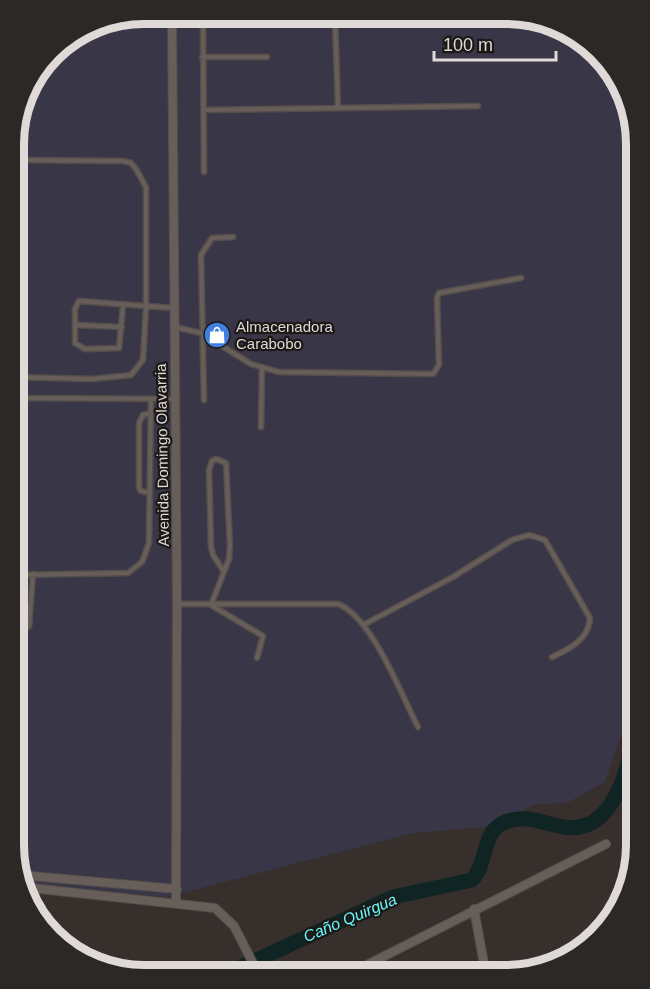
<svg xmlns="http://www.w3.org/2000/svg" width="650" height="989" viewBox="0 0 650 989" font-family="Helvetica,sans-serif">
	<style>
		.industrial { fill: #393647 }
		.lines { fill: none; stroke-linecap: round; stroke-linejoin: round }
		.river { stroke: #112424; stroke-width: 15 }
		.lane-casing { stroke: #544e4b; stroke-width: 7 }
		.street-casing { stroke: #544e4b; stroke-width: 10 }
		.lane { stroke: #675e5a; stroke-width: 4 }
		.street { stroke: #675e5a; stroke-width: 8 }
		.labels { text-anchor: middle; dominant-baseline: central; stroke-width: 4.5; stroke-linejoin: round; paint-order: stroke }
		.poi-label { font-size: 15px; fill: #dfdad8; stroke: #1c1816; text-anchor: start }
		.street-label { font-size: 15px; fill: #dfdad8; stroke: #1c1816 }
		.water-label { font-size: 16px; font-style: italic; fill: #66f7f9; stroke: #1c1816 }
		.rim { fill: none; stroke: #dfdad8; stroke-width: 8 }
	</style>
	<rect width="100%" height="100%" fill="#372f2c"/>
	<!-- industrial -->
	<path class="industrial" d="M531,16L586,41L626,94L636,144V684L635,696L605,782L567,803L535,804L489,827L413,833L167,897L22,885L14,845L15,127L31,79L58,46L102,21Z"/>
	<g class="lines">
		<!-- river -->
		<path class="river" d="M224,975L393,897L472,880C487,865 482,835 501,824C521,813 540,822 559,826C614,839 627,769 636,731"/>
		<defs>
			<path id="lane" d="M335,18L338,108
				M203,19L204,172
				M202,57H267
				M203,110L478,106
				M123,305L119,348L85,349L75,343V309L79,301L173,308
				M75,325L122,327
				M175,327L201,333L251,364L279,372L433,374L439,365L437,298L439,293L521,278
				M14,377L92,379L131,375L143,360L146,307V187L136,169L131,163L123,161L15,160
				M14,398L175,399
				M204,400L201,255L212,238L233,237
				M261,427L262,368
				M150,493L141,491L139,488V423L143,415L151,413
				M223,570L213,555L211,546L209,470L212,461L216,459L226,463L230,546L229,559L211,605L263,636L257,658
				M14,575L128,573L142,562L149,543L151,399
				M178,604H338C372,617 401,694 418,727
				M14,606H29
				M365,624L453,577L512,540L529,535L545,540L590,618C589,639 570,649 552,657
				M14,629H25L29,626L33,574"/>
			<path id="street" d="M172,20L177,604L176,904
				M20,875L177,889
				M22,887L215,908L234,926L259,975
				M474,909L486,975
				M347,975L606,844"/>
		</defs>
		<!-- lane casing -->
		<use href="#lane" class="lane-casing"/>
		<!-- street casing -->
		<use href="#street" class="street-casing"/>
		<!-- lane -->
		<use href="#lane" class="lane"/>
		<!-- street -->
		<use href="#street" class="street"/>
	</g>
	<!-- icons -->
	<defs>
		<symbol id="shop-disc" viewBox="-11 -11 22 22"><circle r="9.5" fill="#3f7fe0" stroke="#1c1816"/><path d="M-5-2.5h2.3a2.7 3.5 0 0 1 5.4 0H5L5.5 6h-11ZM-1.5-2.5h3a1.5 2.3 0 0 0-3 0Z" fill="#fff"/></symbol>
	</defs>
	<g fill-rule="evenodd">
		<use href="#shop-disc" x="202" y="320" width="30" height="30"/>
	</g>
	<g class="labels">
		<!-- poi labels -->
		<g class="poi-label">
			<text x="236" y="326">Almacenadora<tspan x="236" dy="17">Carabobo</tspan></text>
		</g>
		<!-- street labels -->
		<g class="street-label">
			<text transform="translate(162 455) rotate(-91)">Avenida Domingo Olavarria</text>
		</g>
		<!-- water labels -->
		<g class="water-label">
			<text transform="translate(350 918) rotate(-23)">Caño Quirgua</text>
		</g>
	</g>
	<!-- crop -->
	<path d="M0 0H650V989H0ZM144 24H506A120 120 0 0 1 626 144V845A120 120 0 0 1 506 965H144A120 120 0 0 1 24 845V144A120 120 0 0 1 144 24Z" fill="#2c2826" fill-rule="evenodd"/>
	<path class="rim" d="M144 24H506A120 120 0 0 1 626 144V845A120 120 0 0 1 506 965H144A120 120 0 0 1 24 845V144A120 120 0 0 1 144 24Z"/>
	<!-- scale -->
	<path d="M434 51v9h122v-9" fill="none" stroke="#dfdad8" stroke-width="3"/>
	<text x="443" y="51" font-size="18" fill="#dfdad8" stroke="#1c1816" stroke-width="4.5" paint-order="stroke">100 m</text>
</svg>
